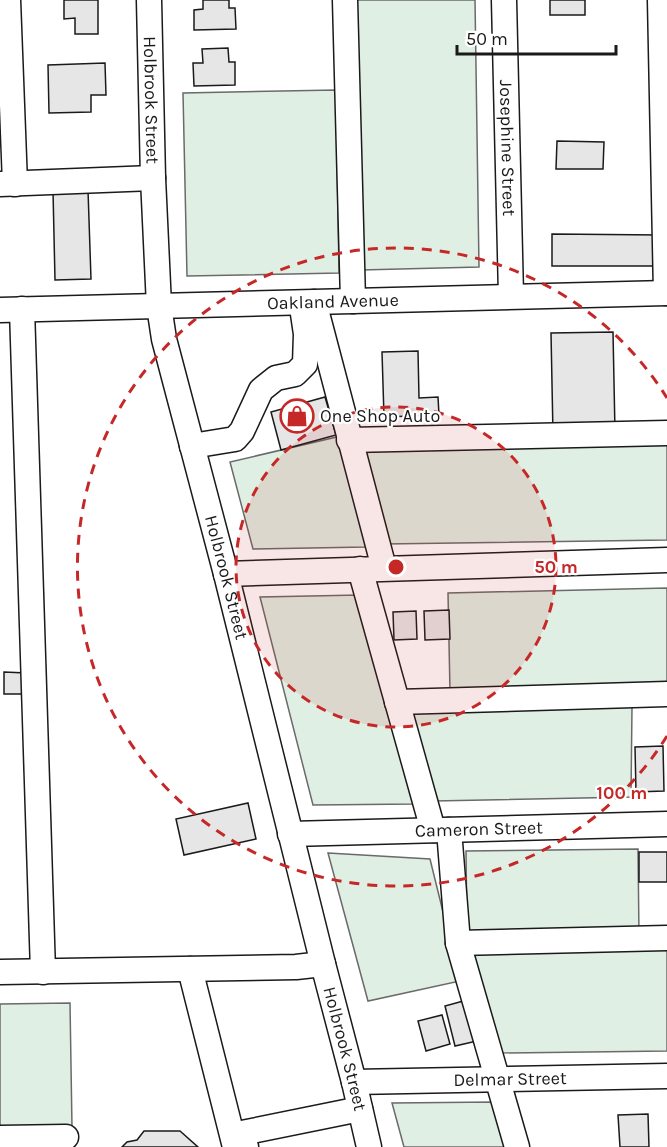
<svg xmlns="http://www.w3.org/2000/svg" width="667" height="1147" viewBox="0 0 667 1147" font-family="Karla,sans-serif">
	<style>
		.green { fill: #e0efe3; stroke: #6a6a6a; stroke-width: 1.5 }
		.building { fill: #e6e6e6; stroke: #1a1a1a; stroke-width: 1.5 }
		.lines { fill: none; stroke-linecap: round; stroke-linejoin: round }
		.minor-casing { stroke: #1a1a1a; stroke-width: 27 }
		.minor { stroke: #fff; stroke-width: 24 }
		.ring { fill: none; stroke: #c62828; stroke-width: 3; stroke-dasharray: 10 8 }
		.labels { text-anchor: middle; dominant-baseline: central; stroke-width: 4.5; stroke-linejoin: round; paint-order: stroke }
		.street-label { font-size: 18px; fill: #1a1a1a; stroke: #fff }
		.poi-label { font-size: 18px; fill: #1a1a1a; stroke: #fff; text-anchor: start }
		.centre { fill: #c62828; stroke: #fff; stroke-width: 3 }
		.ring-label { font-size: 18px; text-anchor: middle; font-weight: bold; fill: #c62828; stroke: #fff; stroke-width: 4.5; stroke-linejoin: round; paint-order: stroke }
	</style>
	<rect width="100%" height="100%" fill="#fff"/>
	<!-- green -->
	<path class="green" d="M356,0H475L479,267L361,270Z
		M336,90L339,273L187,276L183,93Z
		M341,436L366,547L253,549L230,462Z
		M667,438V540L384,544L357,445Z
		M667,588V686L450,691L448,593Z
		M360,595L415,804L313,805L260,597Z
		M632,707L631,797L434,801L410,712Z
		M638,849L639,936L467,938L466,851Z
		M328,853L430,859L460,981L368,1001Z
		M667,945V1051L498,1053L468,949Z
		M70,1003L72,1127L0,1128V1004Z
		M496,1102L507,1147H404L392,1103Z"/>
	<!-- building -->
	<path class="building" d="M64,0H98V34H75V18L64,19Z
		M203,0H229V8H235L236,29L194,30V10L203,9Z
		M550,0H585V15H550Z
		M228,48L229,62H235V85L194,86L193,63H203L202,49Z
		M105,63L106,95H91V112L49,113L48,65Z
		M557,141L604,142L603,169H556Z
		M88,190L91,279L55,280L53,191Z
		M552,234L661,235V266H552Z
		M613,332L615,432L553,434L551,333Z
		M418,351L419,398L438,397L439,415L384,417L382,352Z
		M325,397L336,435L281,450L271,412Z
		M449,610L450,639L425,640L424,611Z
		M416,611L417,639L394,640L393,612Z
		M4,672L26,673V694H4Z
		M663,746L664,791L636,792L635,747Z
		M248,803L256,839L184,855L176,819Z
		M639,852H667V882H639Z
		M467,1000L477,1041L455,1046L445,1006Z
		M442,1015L450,1044L426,1051L418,1021Z
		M648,1114L649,1147H620L618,1115Z
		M144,1131H180L198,1147H122L127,1142L137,1140Z"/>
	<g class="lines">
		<defs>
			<g id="minor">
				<path d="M8,0L15,184"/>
				<path id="s1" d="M149,0L153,178L159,306L164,339L226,574L323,964L354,1082L369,1147"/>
				<path d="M345,0L353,301"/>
				<path id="s2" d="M504,0L511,296"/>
				<path d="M660,0L666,293"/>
				<path d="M0,184L153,178"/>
				<path d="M314,302L384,568"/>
				<path d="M22,309L43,972"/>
				<path id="s3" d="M0,310L667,293"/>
				<path d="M349,440L667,433"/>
				<path d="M192,446L235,439L242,431L261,390L276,378L295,374L305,364L306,334L302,307"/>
				<path d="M360,569L433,830"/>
				<path d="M226,574L667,560"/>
				<path d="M397,702L667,694"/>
				<path d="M449,830L458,943L517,1147"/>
				<path id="s4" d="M290,834L667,824"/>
				<path d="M458,943L667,938"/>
				<path d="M190,969L235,1147"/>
				<path d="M0,972L296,967L323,964"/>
				<path id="s5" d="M354,1082L667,1076"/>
				<path d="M0,1138L66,1137"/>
				<path d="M246,1147L242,1133L360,1109"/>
			</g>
		</defs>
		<!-- minor casing -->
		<use href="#minor" class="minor-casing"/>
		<!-- minor -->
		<use href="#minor" class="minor"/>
	</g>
	<!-- distance rings -->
	<circle cx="396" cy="567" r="160" fill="#c62828" fill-opacity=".12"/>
	<g class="ring">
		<circle cx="396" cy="567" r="160"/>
		<path d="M667 736A319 319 0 1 1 667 398"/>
	</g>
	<!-- icons -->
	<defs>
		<symbol id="shop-ring" viewBox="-11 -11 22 22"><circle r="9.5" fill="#fff" stroke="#c62828" stroke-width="1.5"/><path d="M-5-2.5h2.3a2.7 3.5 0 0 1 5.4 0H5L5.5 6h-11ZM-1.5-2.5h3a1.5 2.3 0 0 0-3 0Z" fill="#c62828"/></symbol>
	</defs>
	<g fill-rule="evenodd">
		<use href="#shop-ring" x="278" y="397" width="38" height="38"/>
	</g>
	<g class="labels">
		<!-- street labels -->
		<g class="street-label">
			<text stroke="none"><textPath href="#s1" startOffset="100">Holbrook Street</textPath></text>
			<text stroke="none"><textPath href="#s2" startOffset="148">Josephine Street</textPath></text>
			<text stroke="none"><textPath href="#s3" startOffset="333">Oakland Avenue</textPath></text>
			<text stroke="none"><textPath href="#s1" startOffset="586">Holbrook Street</textPath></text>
			<text stroke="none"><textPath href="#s4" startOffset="189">Cameron Street</textPath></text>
			<text stroke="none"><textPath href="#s1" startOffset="1072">Holbrook Street</textPath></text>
			<text stroke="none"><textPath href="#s5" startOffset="156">Delmar Street</textPath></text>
		</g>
		<!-- poi labels -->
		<g class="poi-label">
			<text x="320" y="416">One Shop Auto</text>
		</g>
	</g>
	<circle cx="396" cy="567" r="9" class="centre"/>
	<g class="ring-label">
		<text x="556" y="573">50 m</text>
		<text x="622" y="799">100 m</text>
	</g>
	<!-- scale -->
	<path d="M457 45v9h159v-9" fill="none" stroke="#1a1a1a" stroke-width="3"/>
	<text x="466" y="45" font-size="18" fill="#1a1a1a" stroke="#ffffff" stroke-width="4.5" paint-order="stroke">50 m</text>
</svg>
